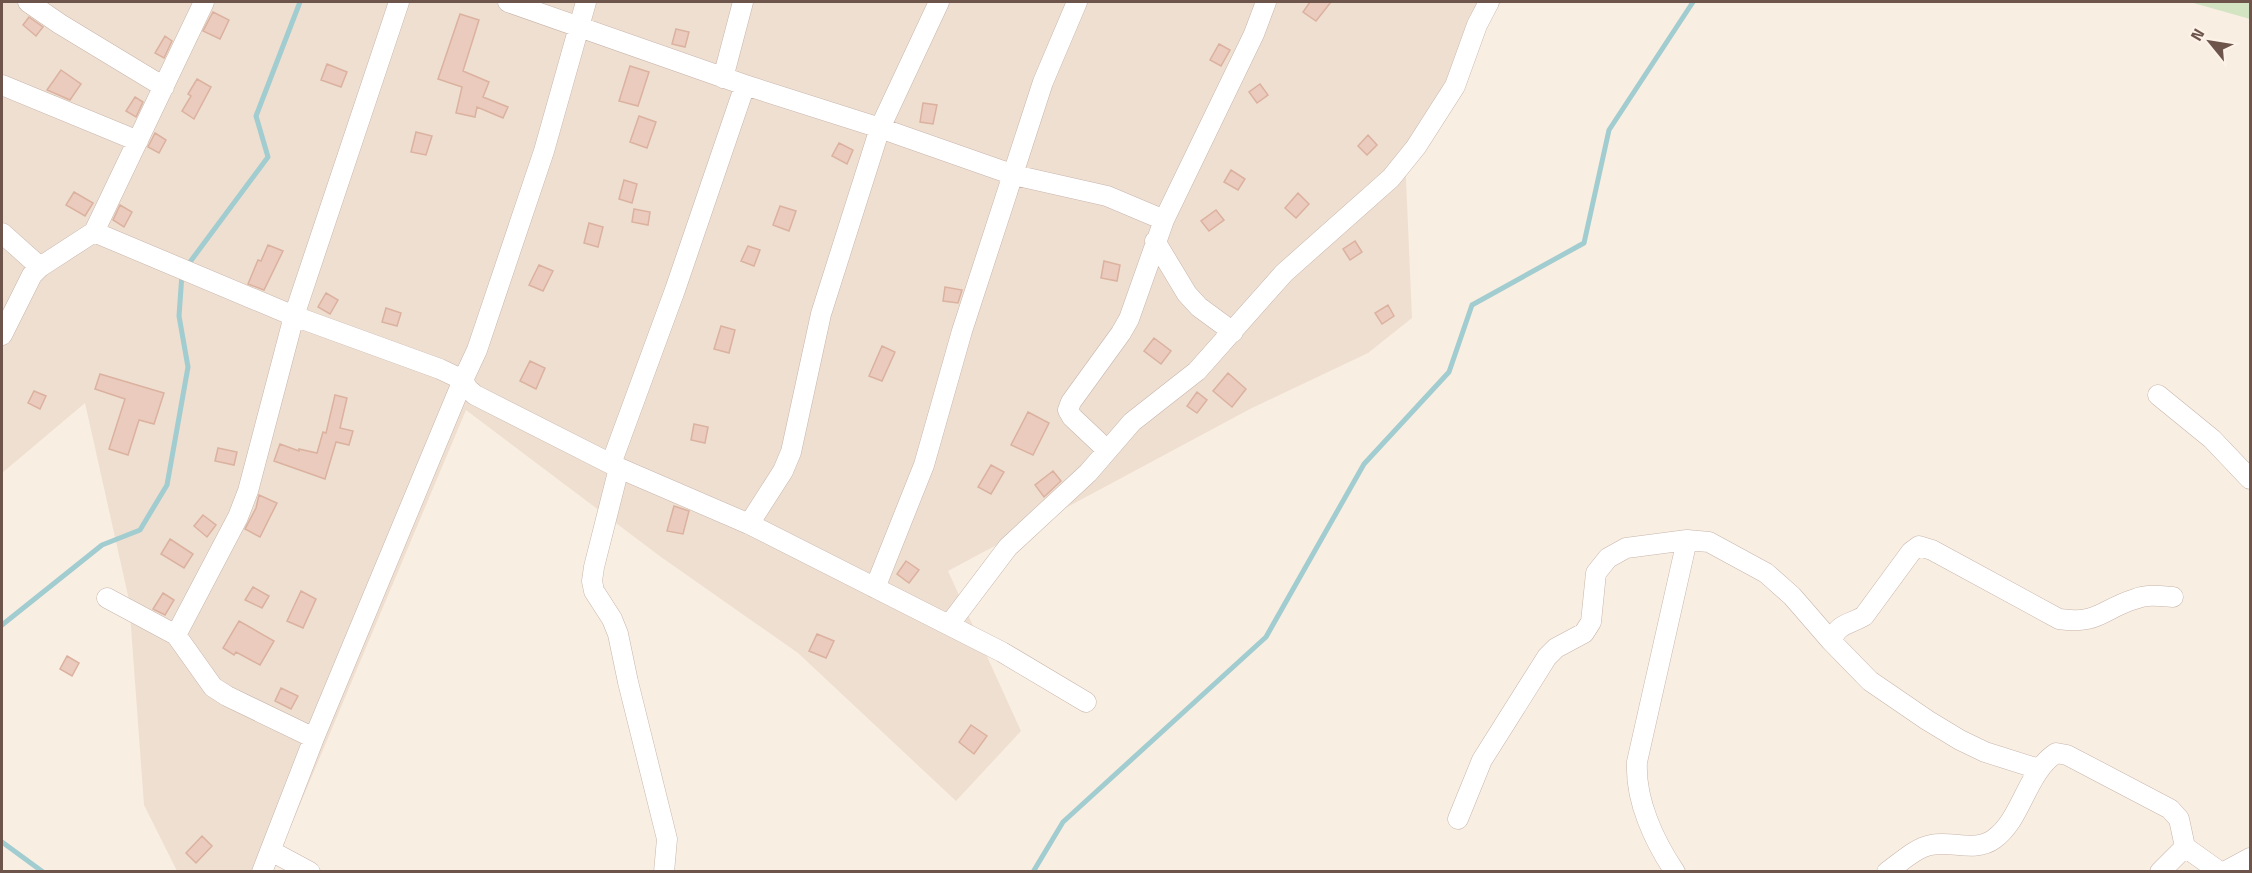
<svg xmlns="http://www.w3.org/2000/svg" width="2252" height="873" viewBox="0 0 2252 873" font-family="'Titillium Web',sans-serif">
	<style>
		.residential { fill: #efdfd1 }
		.green { fill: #d3e4c3 }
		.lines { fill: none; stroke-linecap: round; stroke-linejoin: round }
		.stream { stroke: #a1ccd0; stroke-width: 5 }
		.building { fill: #ebcbbd; stroke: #dbb19f; stroke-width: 1.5 }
		.street-casing { stroke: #c8b5ab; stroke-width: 21 }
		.street { stroke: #fff; stroke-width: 20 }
	</style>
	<rect width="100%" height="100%" fill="#f9eee2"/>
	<!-- residential -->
	<path class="residential" d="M2,2H1501L1405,156L1412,318L1368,353L1250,409L948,571L1021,731L956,801L798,653L661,557L466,410L272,871H177L144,805L129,600L85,403L2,473Z"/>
	<!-- green -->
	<path class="green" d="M2190,2H2250V19Z"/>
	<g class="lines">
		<!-- stream -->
		<path class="stream" d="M187,266L268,157L256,116L300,2
			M2,625L102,545L140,530L167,485L188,367L179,316L182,274
			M2,842L43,872
			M1033,872L1063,822L1266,637L1364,464L1449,372L1472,305L1584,243L1609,130L1693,2"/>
	</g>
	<!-- building -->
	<path class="building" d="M1310,2H1331L1316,21L1303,12Z
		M213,12L229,20L220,39L203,31Z
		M460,14L479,20L463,71L489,82L483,97L508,107L503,118L477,107L475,117L456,113L462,87L438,79Z
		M29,17L43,27L36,36L23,25Z
		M676,29L689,32L685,47L672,44Z
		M165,36L172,41L164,58L155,53Z
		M1219,44L1230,50L1221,66L1210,60Z
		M327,64L347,72L341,87L321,80Z
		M630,66L649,72L638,106L619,101Z
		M61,70L81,84L70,100L47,90Z
		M197,79L211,87L194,119L182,111L191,96L188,94Z
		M1260,84L1268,95L1257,103L1249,92Z
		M135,97L143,102L136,117L126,111Z
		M923,103L937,105L933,124L920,122Z
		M639,116L656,122L647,148L630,142Z
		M416,132L432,136L426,155L411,152Z
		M155,133L166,140L159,153L148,147Z
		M1368,135L1377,145L1367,155L1358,146Z
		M839,143L853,150L847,164L832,156Z
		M1231,170L1245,179L1238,190L1224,182Z
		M624,180L637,184L632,203L619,199Z
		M74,192L93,203L85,216L66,205Z
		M1298,193L1309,204L1296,218L1285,208Z
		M120,205L132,212L124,227L113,220Z
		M780,206L796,211L789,231L773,225Z
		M634,209L650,212L648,225L632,222Z
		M1216,210L1224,220L1209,231L1201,221Z
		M589,223L603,227L598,247L584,243Z
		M1355,241L1362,252L1350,260L1343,249Z
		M268,245L283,251L264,290L248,284L258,260L261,261Z
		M748,246L760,250L754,266L741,261Z
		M1104,261L1120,265L1117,281L1101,278Z
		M539,265L553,271L543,291L529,285Z
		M945,287L962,290L958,303L943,301Z
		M326,293L338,300L330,314L318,307Z
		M1388,305L1394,316L1382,324L1375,313Z
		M386,308L401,313L397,326L382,322Z
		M721,326L735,330L729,353L714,349Z
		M1154,338L1171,351L1161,364L1144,351Z
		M882,346L895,352L882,381L869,376Z
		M530,361L545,368L536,389L520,381Z
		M1228,373L1246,389L1232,407L1213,391Z
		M100,374L164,393L154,424L139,420L128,455L109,449L125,399L95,389Z
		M34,391L46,396L40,409L28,403Z
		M1197,392L1207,400L1197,413L1187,406Z
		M335,395L347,398L340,428L353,431L349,445L336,442L325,479L274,461L280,444L299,451V449L317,453L323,432L326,433Z
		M1028,412L1049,423L1033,455L1011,445Z
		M694,424L708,427L705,443L691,440Z
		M218,448L237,452L234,465L215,461Z
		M991,465L1004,472L991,494L978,487Z
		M1053,471L1061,481L1044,497L1035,485Z
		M259,495L277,503L260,537L245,529L256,508Z
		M674,506L689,511L683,534L667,531Z
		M203,515L216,525L207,537L194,526Z
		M170,539L193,554L184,568L161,554Z
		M906,561L919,570L909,583L897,574Z
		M253,587L269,596L262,608L245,600Z
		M301,591L316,599L303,628L287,621Z
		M163,593L174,600L165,615L153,609Z
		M239,621L274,641L260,665L236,652L234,655L223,648Z
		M817,634L834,641L826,658L809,651Z
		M67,656L79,663L72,676L60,669Z
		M281,688L298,696L291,709L275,701Z
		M971,725L987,736L974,754L959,742Z
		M202,836L212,846L196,863L186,853Z"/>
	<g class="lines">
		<defs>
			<path id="street" d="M28,2L60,24L164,87
				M508,2L745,85L880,128L1014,175L1107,196L1164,220
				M723,78L743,2
				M2,85L138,141
				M94,232L204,2
				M2,233L40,267
				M1155,241L1187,294L1199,307L1233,332
				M2,335L32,275L40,267L94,232L294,316L440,369L463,380L477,350L544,151L586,2
				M463,380L468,389L475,395L619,468L749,524L1002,652L1086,702
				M2158,395L2212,439L2250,479
				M1107,450L1072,417L1068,410L1071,402L1121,333L1129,319L1164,220L1254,34L1266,2
				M611,464L675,290L745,85
				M619,468L594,567L592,581L594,591L612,619L618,634L628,682L667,839L664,872
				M749,524L783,471L791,452L821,314L880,128L939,2
				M875,588L924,465L962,331L1043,82L1077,2
				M107,598L176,635L213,687L227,696L314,738
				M949,625L1008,547L1088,473L1132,422L1197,371L1284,273L1391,178L1416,147L1455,86L1477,25L1489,2
				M176,635L238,517L248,491L294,316L399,2
				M1831,641C1840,622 1847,626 1864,616L1911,552L1919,546L1932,550L2059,619C2098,625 2102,609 2135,599C2147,594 2160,596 2173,597
				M1458,819L1482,760L1547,657L1556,648L1584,633L1591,622L1596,573L1608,558L1626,548L1687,540L1709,542L1766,573L1792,596L1831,641L1870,681L1927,720L1960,740L1985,752L2039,769
				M271,851L310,872
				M262,872L314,738L463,380
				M1675,872C1654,841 1635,800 1637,762L1687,540
				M1887,872C1900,863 1915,848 1931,845C1951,840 1975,853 1994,839C2022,819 2026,773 2056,753L2067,755L2170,809L2179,819L2185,847L2220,872
				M2160,872L2185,847
				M2224,872L2250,858"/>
		</defs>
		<!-- street casing -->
		<use href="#street" class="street-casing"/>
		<!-- street -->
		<use href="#street" class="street"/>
	</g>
	<!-- border -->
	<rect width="2252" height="873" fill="none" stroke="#6d554c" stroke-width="6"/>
	<!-- north arrow -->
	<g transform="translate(2210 42) rotate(300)" stroke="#fcf2e7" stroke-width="4.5" paint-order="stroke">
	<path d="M0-4.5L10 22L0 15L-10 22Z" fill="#6d554c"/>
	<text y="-9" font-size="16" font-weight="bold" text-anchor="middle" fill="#6d554c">N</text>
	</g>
</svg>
